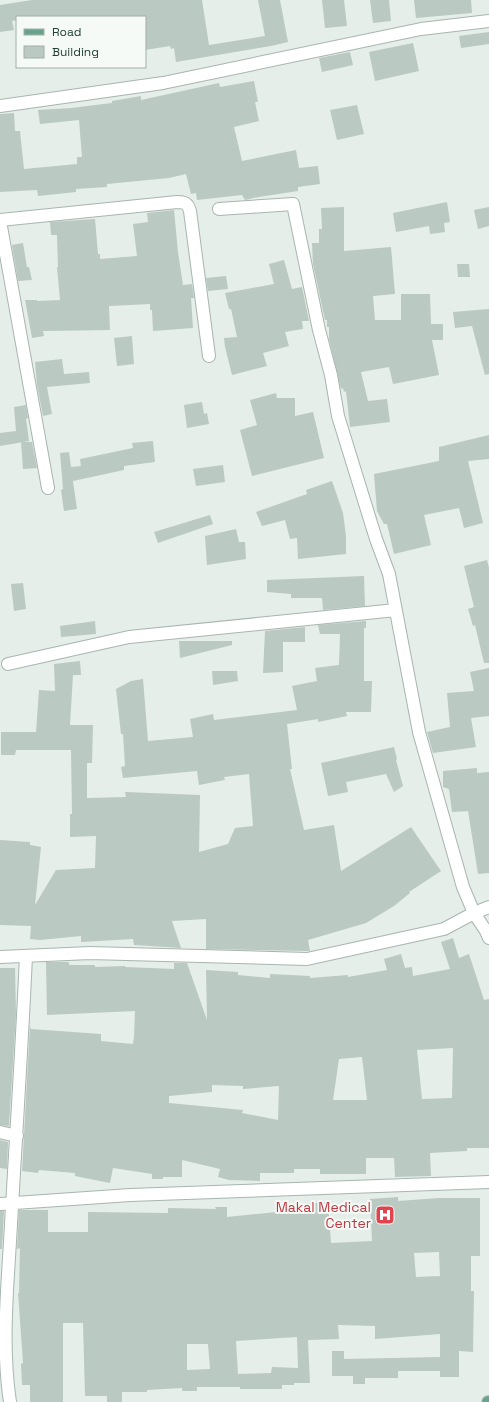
<svg xmlns="http://www.w3.org/2000/svg" width="489" height="1402" viewBox="0 0 489 1402" font-family="'Space Grotesk',sans-serif">
	<style>
		.building { fill: #bac9c1; fill-rule: evenodd }
		.lines { fill: none; stroke-linecap: round; stroke-linejoin: round }
		.minor-casing { stroke: #a7b6ae; stroke-width: 14 }
		.major-casing { stroke: #c2cac6; stroke-width: 14 }
		.minor { stroke: #fff; stroke-width: 12 }
		.major { stroke: #69a38c; stroke-width: 12 }
		.labels { text-anchor: middle; dominant-baseline: central; stroke-width: 4; stroke-linejoin: round; paint-order: stroke }
		.health-label { font-size: 14px; fill: #be3a42; stroke: #f5faf7; text-anchor: end }
	</style>
	<rect width="100%" height="100%" fill="#e5eee8"/>
	<!-- building -->
	<path class="building" d="M32,0H202L209,45L265,36L258,0H280L288,42L271,46L176,62L174,48L171,49L170,46L145,50V17H17V20L12,21L14,30L0,32V5Z
		M322,0H344L347,26L325,28Z
		M370,0H389L391,21L373,23Z
		M414,0H471L472,13L416,18Z
		M489,32V44L461,48L459,36Z
		M413,43L419,71L375,81L369,52Z
		M350,52L353,65L322,72L319,58Z
		M254,81L258,102H255L259,121L234,127L242,161L296,150L299,168L318,166L320,184L298,187V191L253,198L250,199L245,200L242,195L197,200L196,193L191,194L186,174L169,178L107,184V187L76,189V192L38,196L37,190L0,192V114L14,113L15,131H20L24,169L77,164V157H82L79,120L40,124L38,110L71,108L112,103V101L141,96V100L219,83L220,87Z
		M357,105L364,134L337,140L330,110Z
		M447,202L450,222L444,223L445,232L430,234L429,226L396,232L393,213Z
		M344,207V251L391,247L395,294L373,296L375,320H401V294H430L431,324H443V340H432L439,375L393,384L389,367L361,372L368,401L387,399L390,422L350,427L346,391L344,392L343,388L341,389L329,339V327H327V320H325L313,264L312,243H319V229H322L321,208Z
		M489,207V226L478,229L474,210Z
		M174,210L178,252L183,285L192,284L194,298H191L193,328L153,331L152,310H150V304L109,306L110,330L43,331L44,336L32,338L25,300H37V301L60,300L57,267H58L57,235H51L50,222L95,219L98,254H100V259L137,256L133,224L148,222L147,213Z
		M23,243L27,267H29L32,280L18,281L12,245Z
		M284,260L292,289L302,287L309,321H302L303,329L285,332L289,346L263,353L267,366L232,375L225,347L224,338L237,337L231,309H229L225,293L274,284L269,264Z
		M457,264H469L470,277H458Z
		M226,276L228,289L208,291L206,278Z
		M489,309V374L485,375L472,326L455,328L453,312Z
		M132,336L134,364L117,366L114,338Z
		M62,359L64,374L89,372L90,383L47,387L52,414L43,416L37,385L35,362Z
		M276,393L277,398H295V416L313,412L324,458L252,476L240,430L257,425L250,400Z
		M202,402L204,414L207,413L209,424L187,428L184,405Z
		M26,405L28,418L26,419L29,441L0,446V433L16,431L14,407Z
		M489,435V459L468,461L483,523L464,528L459,508L424,515L431,545L394,554L387,524H384L377,511L374,474L439,461V447Z
		M153,441L155,462L124,466V470L73,481L77,509L64,511L61,490L63,489L60,453L69,452L71,467L81,466L80,459L133,448L132,443Z
		M21,442H32L37,468L23,469Z
		M223,465L225,482L196,486L193,469Z
		M332,481L343,513L346,536V554L298,559L297,538L290,539L285,520L262,526L256,512L307,494L306,490Z
		M210,515L213,524L158,543L154,532Z
		M236,529L239,542H245L246,559L207,565L205,536Z
		M487,560L489,568V663H484L475,625L473,626L468,609L474,607L464,566Z
		M364,576L365,606L323,610L322,598H291V594L267,592V580Z
		M23,583L26,609L14,611L11,584Z
		M95,621L96,634L61,637L60,626Z
		M366,621V628H364V681H372L371,712H346L347,716L318,722V719L287,724L292,769H290L304,830L334,825L341,871L411,827L441,871L409,892L410,893L394,906L366,923L308,940L310,951H307L206,949V919L172,921L181,948L134,945L133,939L81,942V936L40,940L30,939L31,926L0,925V840L30,842V845L41,847L35,905L56,870L95,868L96,836L70,837V814H72L71,750H16L15,755H1V732H36L39,690L55,691L54,664L80,661L81,675H73L70,725H93L92,763H87V798L126,797L125,792L200,795L199,852L228,844L235,828L253,826L249,774L224,777L225,780L199,785L197,771L123,778L121,767L125,766L123,734H121L116,689L131,681L143,679L148,741L193,737L190,719L213,714L214,720L297,710L292,686L317,681L315,668L339,665L340,634H320L318,625Z
		M305,627V642H283V672L263,673L265,631Z
		M179,641H232V645L180,658Z
		M489,668V716L471,718L476,747L433,753L427,732L450,727L447,693L474,691L470,672Z
		M212,671H237L238,681L213,685Z
		M394,747L397,759L396,760L403,786L394,792L386,774L346,782L348,792L328,796L321,763Z
		M477,768V773L489,772V873L478,874L468,811L452,812L449,789L443,787V771Z
		M453,938L459,958L469,954L484,1000L489,999V1148H467V1151L430,1153L431,1176L395,1177L394,1158H366V1174H320V1169H294V1173H260V1181L229,1180L218,1177L220,1169L182,1160V1177H163V1179H152V1174L113,1168L110,1183L75,1176V1173L39,1170L38,1173L22,1171L30,1025L31,1029L101,1034V1041L133,1044L134,1036L135,1011L47,1015L46,962H69V965H95V967L125,966V967L174,969V963H187L207,1020L206,970L238,972V975L270,978V974L310,976V978L348,975V977L387,970L384,959L401,954L405,968L412,967L413,976L450,969L441,942ZM453,1048L452,1098L422,1099L417,1050ZM362,1057L367,1100H333L339,1059ZM212,1085L243,1086V1089L279,1086L278,1120L242,1113L243,1110L169,1103V1096L212,1092Z
		M0,968H15L16,1014L9,1126L0,1125Z
		M0,1140L8,1142L7,1169L0,1168Z
		M398,1197V1201L439,1198H480V1256H471V1291H474L473,1352L459,1351V1377H440V1371H398V1378H365V1384H353V1376H332V1351H344V1359L440,1357V1334L375,1339V1326L338,1325L339,1339L308,1340L310,1383H294V1385H282V1389H240V1387H197V1391H182V1388L147,1390V1392H122V1402H107V1396H85L83,1323H63V1402H30V1385H22L21,1364L23,1363L18,1293H19L20,1248L17,1249L19,1210H48V1232H88V1212L168,1213V1208L216,1209L215,1207H227V1217L297,1210L296,1204L328,1202L331,1243L372,1241L370,1199ZM439,1252L440,1276L416,1277L414,1253ZM297,1337L298,1368L272,1367L271,1373L238,1374L236,1341ZM187,1344H208L210,1369L187,1370Z
		M0,1211H4L2,1249H0Z"/>
	<g class="lines">
		<defs>
			<path id="minor" d="M0,106L163,83L421,29L489,21
				M219,209L293,204L319,330L331,375L338,416L376,539L389,574L419,732L463,887L474,913L486,931L489,938
				M0,220L177,202C184,202 188,203 190,211L209,356
				M0,221L48,488
				M8,664L129,637L396,610
				M0,957L90,953L307,959L444,929L474,913L489,907
				M0,1132L17,1136
				M0,1204L130,1195L489,1182
				M10,1402C1,1343 8,1283 11,1224C16,1135 22,1045 26,956"/>
			<path id="major" d="M488,1402H489"/>
		</defs>
		<!-- minor casing -->
		<use href="#minor" class="minor-casing"/>
		<!-- major casing -->
		<use href="#major" class="major-casing"/>
		<!-- minor -->
		<use href="#minor" class="minor"/>
		<!-- major -->
		<use href="#major" class="major"/>
	</g>
	<!-- icons -->
	<defs>
		<symbol id="hospital-square" viewBox="-11 -11 22 22"><rect x="-9" y="-9" width="18" height="18" rx="4" fill="#e0444e" stroke="#f5faf7"/><path d="M-5-5h3v3.5h4V-5h3V5h-3V1.5h-4V5h-3Z" fill="#fff"/></symbol>
	</defs>
	<g fill-rule="evenodd">
		<use href="#hospital-square" x="374" y="1204" width="22" height="22"/>
	</g>
	<g class="labels">
		<!-- health labels -->
		<g class="health-label">
			<text x="371" y="1207">Makal Medical<tspan x="371" dy="16">Center</tspan></text>
		</g>
	</g>
	<!-- legend -->
	<rect x="16" y="16" width="130" height="52" fill="#f5faf7" stroke="#a1b0a9"/>
	<rect x="24" y="29" width="20" height="6" fill="#69a38c" stroke="#a1b0a9"/>
	<text x="52" y="36" font-size="12" fill="#244034">Road</text>
	<rect x="24" y="46" width="20" height="12" fill="#bac9c1" stroke="#a1b0a9"/>
	<text x="52" y="56" font-size="12" fill="#244034">Building</text>
</svg>
